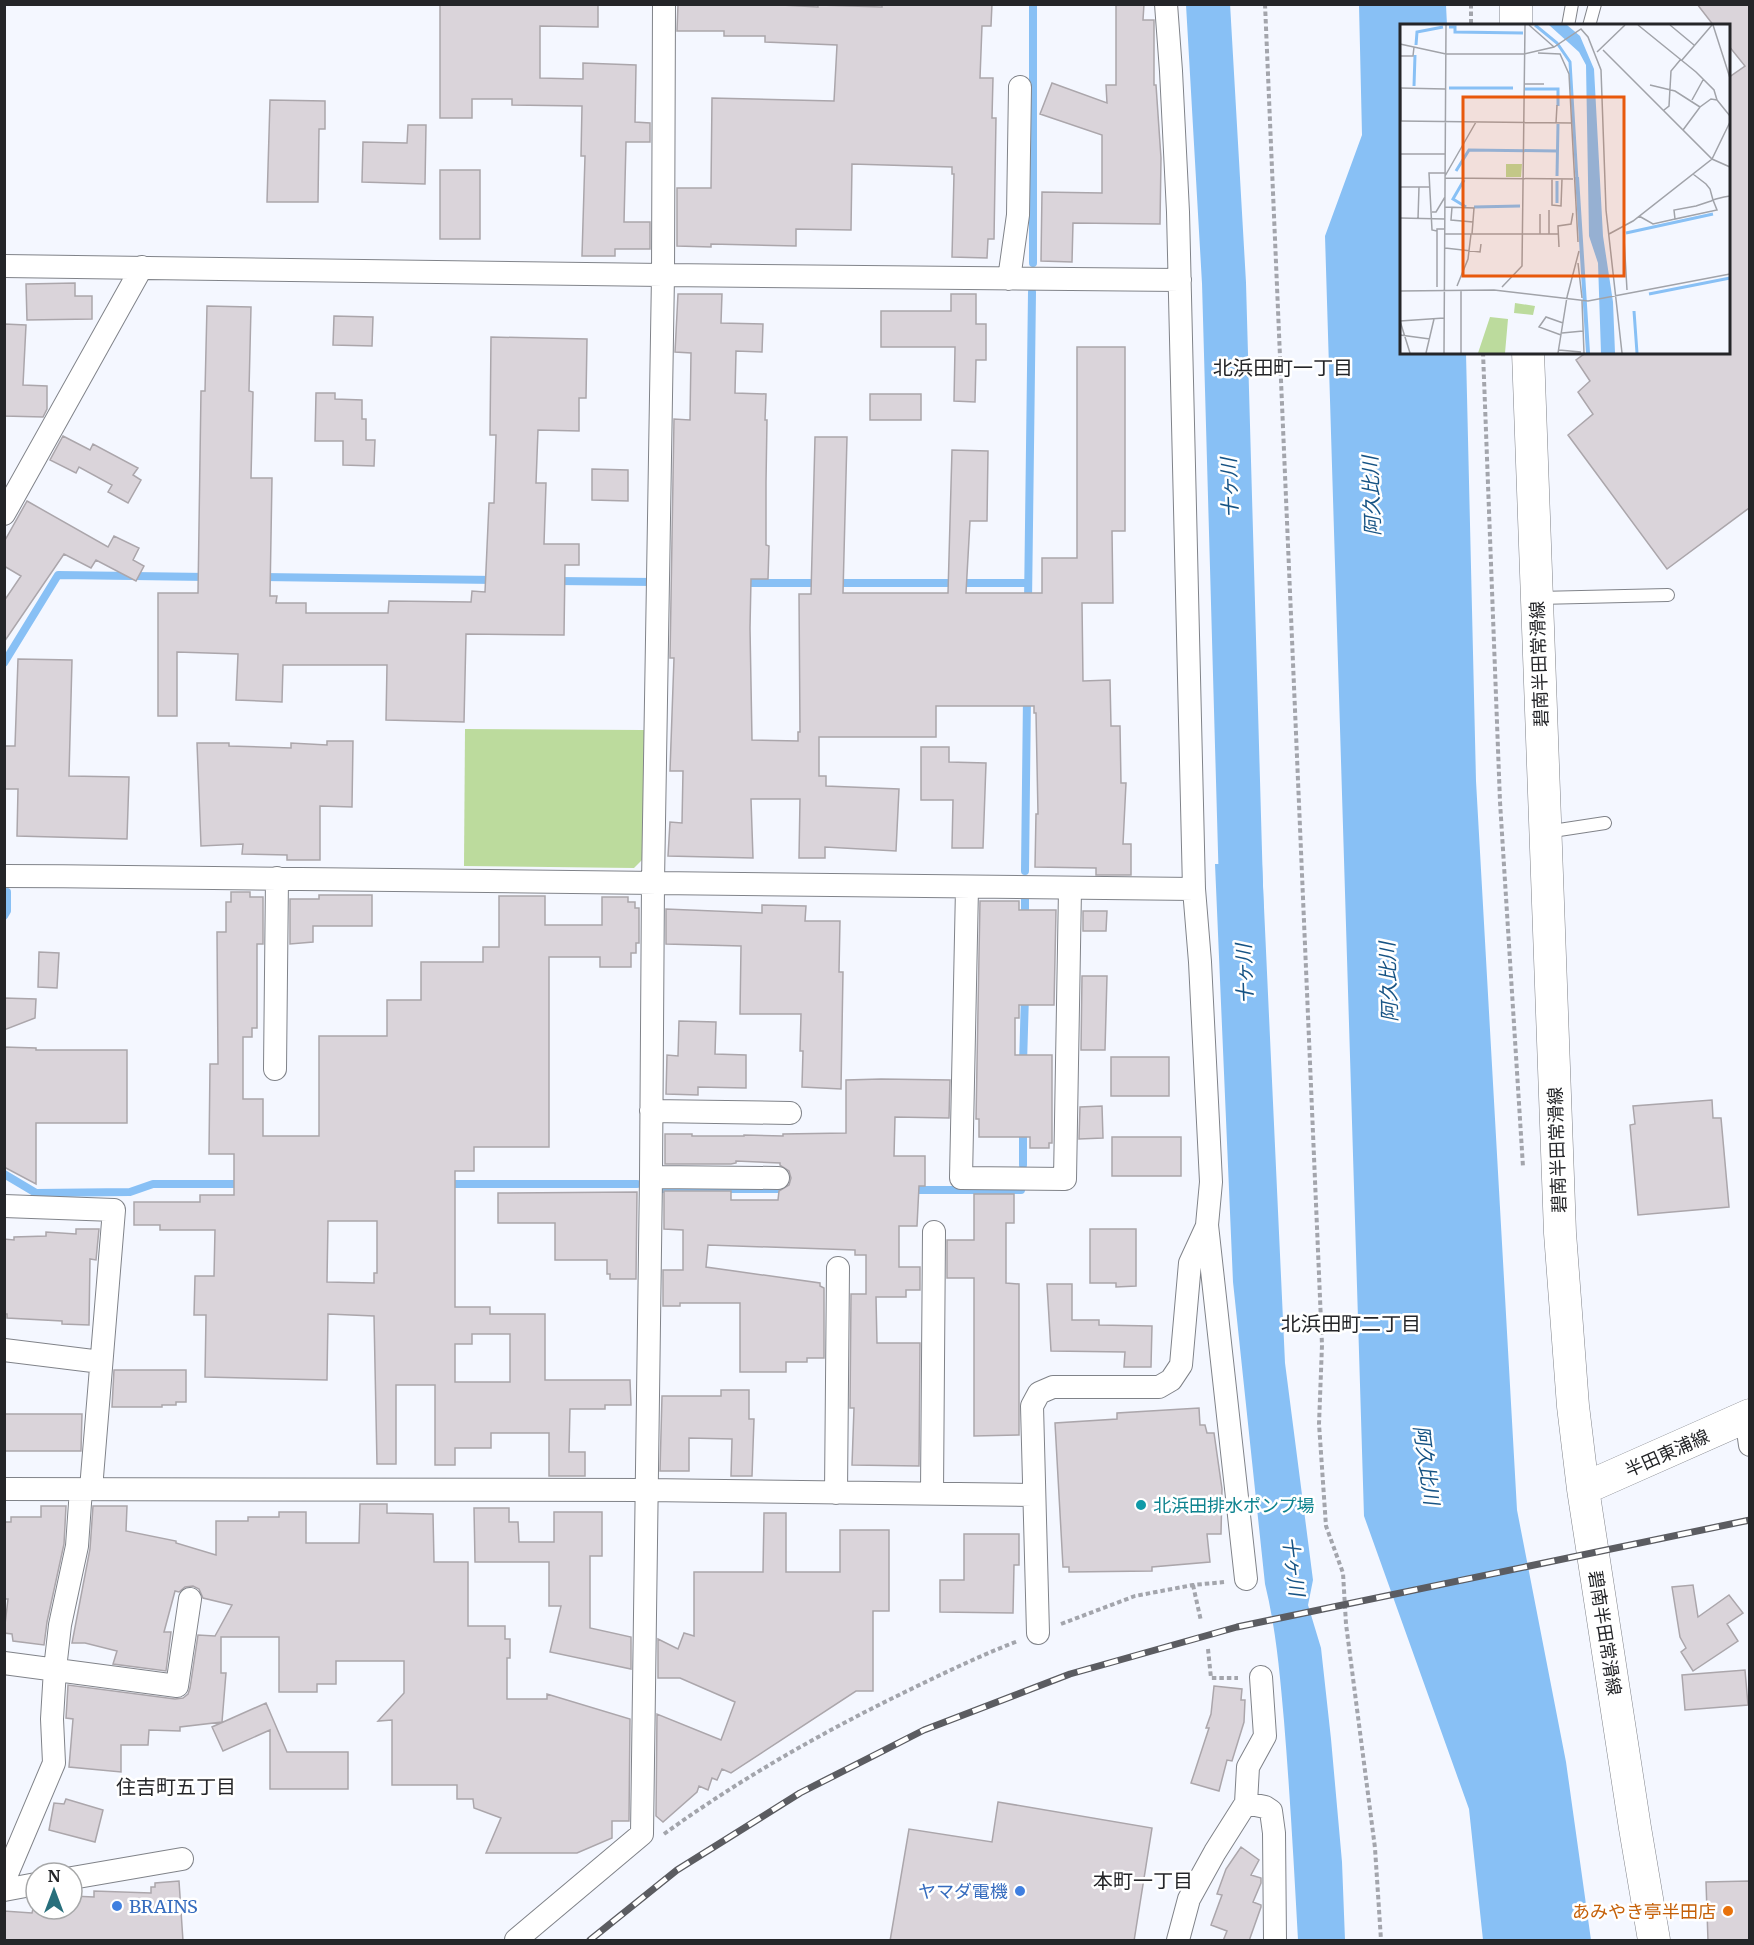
<svg xmlns="http://www.w3.org/2000/svg" width="1754" height="1945" viewBox="0 0 1754 1945" font-family="Merriweather,'Noto Sans JP',serif">
	<style>
		.green { fill: #bcdb9d }
		.water { fill: #88c0f5 }
		.lines { fill: none; stroke-linecap: round; stroke-linejoin: round }
		.stream { stroke: #88c0f5; stroke-width: 8 }
		.river { stroke: #88c0f5; stroke-width: 44 }
		.building { fill: #dad4da; stroke: #aba6ab; stroke-width: 1.5; fill-rule: evenodd }
		.service-casing { stroke: #808389; stroke-width: 14 }
		.minor-casing { stroke: #808389; stroke-width: 24 }
		.secondary-casing { stroke: #808389; stroke-width: 33 }
		.path { stroke: #a3a5ac; stroke-width: 4; stroke-dasharray: 4.5 3; stroke-linecap: butt }
		.service { stroke: #fff; stroke-width: 12 }
		.minor { stroke: #fff; stroke-width: 22 }
		.secondary { stroke: #fff; stroke-width: 32 }
		.rail-casing { stroke: #5b5c61; stroke-width: 7 }
		.rail { stroke: #fff; stroke-width: 4.5; stroke-dasharray: 14; stroke-linecap: butt }
		.culture-dot { fill: #0f9aa8; stroke: #fff; stroke-width: 2 }
		.shop-dot { fill: #3f7fe0; stroke: #fff; stroke-width: 2 }
		.food-dot { fill: #e8710a; stroke: #fff; stroke-width: 2 }
		.labels { text-anchor: middle; dominant-baseline: central; stroke-width: 5; stroke-linejoin: round; paint-order: stroke }
		.street-label { font-size: 18px; fill: #242528; stroke: #fff }
		.culture-label { font-size: 18px; fill: #0d838f; stroke: #fff; text-anchor: start }
		.shop-label { font-size: 18px; fill: #366cbe; stroke: #fff; text-anchor: end }
		.food-label { font-size: 18px; fill: #c56008; stroke: #fff; text-anchor: end }
		.neighbourhood-label { font-size: 20px; fill: #242528; stroke: #fff }
		.water-label { font-size: 20px; font-style: italic; fill: #165384; stroke: #fff }
		.inset-river { fill: none; stroke: #88c0f5; stroke-width: 3 }
		.inset-road { fill: none; stroke: #a1a3a9; stroke-width: 1.5 }
		.view { fill: #e8590c; fill-opacity: 0.15; stroke: #e8590c; stroke-width: 3 }
		.inset-edge { fill: none; stroke: #242528; stroke-width: 3 }
	</style>
	<rect width="100%" height="100%" fill="#f4f7ff"/>
	<!-- green -->
	<path class="green" d="M465,729L644,730L643,859L634,868L464,866Z"/>
	<!-- water -->
	<path class="water" d="M1359,5H1446L1447,25L1402,26V352L1466,353L1476,781L1517,1510L1566,1762L1591,1940H1483L1469,1809L1364,1516L1325,236L1362,135Z
		M1215,864H1262L1285,1363L1313,1580L1308,1605L1321,1648L1331,1739L1342,1862L1345,1940H1298C1294,1867 1290,1794 1284,1721C1280,1675 1276,1629 1265,1584L1233,1282Z"/>
	<g class="lines">
		<!-- stream -->
		<path class="stream" d="M1033,4V263
			M262,577L496,580
			M556,581L655,582
			M742,583H820
			M835,583H1028
			M1028,603L1032,292
			M4,663L58,575L208,577
			M1025,871L1027,696
			M1025,897V920
			M4,916L7,911V892
			M1023,1064L1025,995
			M1023,1165V1127
			M4,1174L36,1193L130,1192L153,1184H243
			M447,1184H637
			M660,1184V1189H792
			M909,1190H1021"/>
		<!-- river -->
		<path class="river" d="M1208,4L1224,283L1242,923"/>
	</g>
	<!-- building -->
	<path class="building" d="M440,4H598V27L540,26V78L583,79V63L636,65L635,122L650,123V142H626L624,222H650V249H615V256H582L585,156H581L582,106L512,105V99H472V118H440Z
		M678,4H760L818,7V5L882,7V4H992L991,26H982L980,78H993L992,118H996L994,239H988L987,258L952,257L954,174H952V167L852,164L851,230L796,229V246L711,244V247L677,246V188H711L712,98L834,101L837,45L765,42V36H724V31H677Z
		M1116,4H1144L1143,20H1154V85H1156L1161,158L1160,224L1073,223L1072,262L1041,261L1042,192L1102,193V135L1040,114L1052,83L1107,103L1106,85H1116Z
		M1697,4H1749V508L1667,569L1568,435L1593,414L1578,392L1590,381L1576,360L1587,352H1728V78L1745,66L1728,45V26H1714Z
		M270,100L325,101V129H319L318,202H267Z
		M408,125H426L425,184L362,182L363,142L407,143Z
		M440,170H480V239H440Z
		M75,283V296H92V319L27,320L26,284Z
		M678,294H722L721,323L763,324L762,352L736,351L735,393L766,394L765,420H767L766,482V545L769,546L768,579H751L750,628L752,740L798,741V732H800L799,594H811L815,437H847L843,593H948L952,450L988,451L987,521H970L966,593H1042V558H1077V347H1125V531H1112L1113,603H1082L1083,681L1110,680L1111,726H1120L1121,783H1126L1123,844H1131V875H1096V868L1035,867L1036,814H1038L1036,713H1034V706H936V737H819V776H826V786L899,789L896,851L825,847V858H799L800,799H751L753,858L668,856L670,822L682,823L683,771H670L674,658H670L674,419L690,420L691,353L675,352Z
		M951,294H976V324H986V360H976L975,402L954,401L955,347H881V311H951Z
		M207,306L251,307L249,391L253,392L251,478H272L270,596H277L276,603H306V613H388L389,601L471,602L472,591L485,592L489,503H494L496,435H490L491,337L587,339L586,398H579V431L538,430L536,483H546L544,544H579V565H565L564,635L466,634L464,722L386,720L387,665H283L282,702L236,700L238,654L177,652V716H158V593H198L201,391H205Z
		M334,316L373,317L372,346L333,345Z
		M4,324L26,325L23,385L47,386V409L43,417L4,416Z
		M316,393H335V399L362,400V419H366V440H375L374,466L343,465V441H315Z
		M870,394H921V420H870Z
		M63,436L90,450L93,444L138,468L133,475L141,480L128,503L108,492L112,485L79,467L76,473L50,460Z
		M592,469L628,470V501L592,500Z
		M27,501L108,547L114,536L139,548L133,560L144,566L136,581L96,560L91,568L64,554L4,642V601L21,576L4,566V542Z
		M18,659L72,660L69,776L129,777L127,839L17,836L18,789H4V746H15Z
		M327,741H353L352,807L320,806V860H287V855L242,854L243,844L201,846L197,743H229V746L291,748V743L327,745Z
		M921,747H949V762L986,763L983,848H952L953,800H921Z
		M231,892H250V897H263V944H257V1028H252V1037H243V1099H263V1136H319V1036H387V1000H421V962H483V947H499V896H545V925H602V897H628V902H635V908H639V943H636V953H631V967H600V957H549V1147H474V1171H455V1307H490V1314H545V1380H630L631,1405H605V1409H570L569,1452H585V1476H549V1433H491V1448H455V1465H435V1385H396V1464H377L374,1316L328,1314L327,1380L205,1377L206,1315H194L195,1276H214L215,1230H160V1225H134V1202H200V1195H234V1154H209L210,1064H218L217,932H226V902H231ZM328,1221H377V1273H374V1283L327,1282ZM472,1334H510V1382H455V1344H472Z
		M319,895H372V926H313V942L290,944V899H319Z
		M980,901H1019V910H1056L1054,1005H1019V1018H1015V1055H1052V1143H1049V1148H1030V1137H979V1119H976Z
		M762,905L806,906L805,921H840L839,972H843L841,1089L802,1087L803,1051H800L801,1014H740L741,946L666,944V909L762,913Z
		M1083,911H1107L1106,931H1083Z
		M39,952L59,953L57,988L38,987Z
		M1082,976H1107L1105,1050H1081Z
		M4,998L36,999L35,1018L4,1030Z
		M679,1021L716,1022L715,1054L746,1055V1088L698,1087V1095L666,1094L667,1055L678,1056Z
		M4,1047L36,1048V1050H127V1123H36V1184L4,1167Z
		M1111,1057H1169V1096H1111Z
		M881,1079L950,1080L949,1118L895,1117L894,1156H925V1186H919L917,1226H899V1267H920V1290H906V1297H876L877,1343H920L919,1466L852,1465L854,1408H850L851,1294H866V1255H855V1250L708,1245L706,1267L820,1283V1286L824,1288V1358H807V1362H786V1372H740V1303H680V1306H663V1270H683V1230L664,1229V1191H731V1200H778L779,1191L789,1185L791,1178L789,1171L780,1165V1163L736,1161V1163L731,1164H665V1134H692V1136H744V1135L783,1136V1134L846,1133V1080Z
		M1712,1100L1713,1118H1721L1729,1207L1638,1215L1630,1125L1635,1124L1633,1106Z
		M1102,1106L1103,1138L1079,1139L1080,1107Z
		M1112,1137H1181V1176H1112Z
		M637,1192L636,1279H610V1274H607V1260H555V1223H498V1193Z
		M974,1194H1014V1223H1006V1283L1019,1284V1435L974,1436V1278H947V1240H974Z
		M76,1229H99L96,1260L90,1259L89,1325L62,1324V1321L7,1318V1314H4V1239L14,1240V1237L46,1236V1232L76,1234Z
		M1090,1229H1136V1286L1116,1287V1283H1090Z
		M1047,1284H1072V1320H1099V1325L1152,1326L1151,1367H1124L1125,1352L1051,1351Z
		M114,1370H186V1402H176V1405H162V1407H112Z
		M721,1390H749V1419H754L752,1476H731L732,1439L689,1438V1471H660L662,1396H721Z
		M1199,1408L1200,1425H1205L1207,1433H1214L1222,1489L1221,1534H1207L1210,1562L1152,1567V1571L1069,1572V1567H1063L1055,1423L1117,1419V1413Z
		M4,1414H82L81,1451H4Z
		M360,1504H387V1513L433,1514L434,1562H468V1626H505V1639H510V1658H507V1699H547V1694L630,1719L629,1821H612V1838L577,1853H486L501,1818L474,1808L473,1799H457V1785H392V1720L378,1721L404,1693V1661H336V1684H317V1692H279V1637H221V1673H226L222,1722L180,1727V1731L149,1730L148,1745H121V1772L69,1767L73,1719L66,1718L68,1685L175,1699L183,1698L188,1694L190,1688L198,1635L215,1636L232,1605L203,1598L199,1589L193,1586L185,1587L179,1592L175,1591L164,1632H171L166,1671L113,1664L117,1651L85,1643H72L90,1549L93,1506H127L126,1531L176,1541V1543L216,1555V1521H248V1517H279V1512H306V1543H359Z
		M41,1506H66L64,1544L47,1622L44,1645L13,1641L12,1634L4,1633L8,1599H4V1522H11V1517H41Z
		M474,1508H509V1522H518L519,1542H554V1512H602V1556H590V1628L631,1637V1669L550,1652L561,1606H549V1562H475Z
		M764,1513H786V1572H840V1530H889V1611H873V1691H856L731,1773L722,1769L717,1780L712,1778L708,1790L699,1786L697,1792L663,1822L656,1816L657,1714L721,1740L735,1702L680,1678H658V1639L678,1649L684,1633L694,1636V1572H763Z
		M964,1534H1019V1565H1014L1013,1613L940,1612V1580H964Z
		M1693,1585L1698,1617L1729,1595L1743,1613L1727,1624L1738,1641L1693,1671L1681,1652L1686,1648L1680,1637L1672,1587Z
		M1745,1670L1748,1705L1685,1710L1682,1675Z
		M1214,1686L1242,1689L1241,1700H1245L1244,1722L1232,1761L1227,1760L1219,1791L1191,1783L1209,1728H1206L1211,1714Z
		M266,1703L287,1752H348V1789H270V1730L223,1751L212,1727Z
		M66,1799L103,1810L95,1842L49,1830L54,1803L64,1804Z
		M998,1802L1152,1828L1134,1941H890L909,1829L992,1842Z
		M1241,1847L1259,1860L1251,1875L1261,1878V1883L1253,1902L1261,1905V1907L1249,1941H1223L1227,1931L1211,1925L1222,1895L1217,1894L1226,1869Z
		M179,1881L183,1941H4V1911L32,1913L33,1909H72V1896L94,1897V1891L151,1893V1887H155V1883Z
		M1749,1881V1941H1708L1706,1882Z"/>
	<g class="lines">
		<defs>
			<path id="service" d="M1568,26L1572,4
				M1589,26L1595,4
				M1538,598L1668,595
				M1546,832L1605,823"/>
			<path id="minor" d="M1166,4L1171,71L1178,212L1194,889L1200,962L1211,1182L1207,1225L1246,1579
				M4,266L663,275L1180,280
				M1009,279L1018,215L1020,87
				M4,514L142,267
				M4,876C401,878 798,888 1194,889
				M967,888L961,1178L1065,1179L1070,889
				M275,1069L277,878
				M651,1111L790,1113
				M651,1177L778,1178
				M4,1206L114,1210L91,1489
				M4,1350L101,1362
				M1746,1417L1750,1445
				M4,1489L646,1490L1033,1495
				M836,1493L838,1268
				M932,1493L934,1232
				M1038,1633L1032,1406L1039,1393L1053,1387H1159L1171,1380L1181,1365L1190,1263L1207,1226
				M4,1663L177,1686L190,1599
				M1246,1803L1265,1807L1271,1811L1274,1833L1275,1940
				M72,1878L182,1859
				M4,1881L54,1763L52,1719L55,1669L60,1625L77,1546L81,1489
				M4,1890L36,1884
				M516,1940L642,1834L651,1177L653,883L663,275L664,4
				M1178,1940L1189,1899L1215,1852L1246,1803L1248,1767L1265,1736L1261,1677"/>
			<path id="secondary" d="M1516,4V26
				M1528,352L1560,1233L1573,1406L1583,1489L1635,1828L1654,1940
				M1583,1489L1750,1415"/>
		</defs>
		<!-- service casing -->
		<use href="#service" class="service-casing"/>
		<!-- minor casing -->
		<use href="#minor" class="minor-casing"/>
		<!-- secondary casing -->
		<use href="#secondary" class="secondary-casing"/>
		<!-- path -->
		<path class="path" d="M1265,4L1322,1345L1319,1424L1326,1526L1343,1573L1346,1624L1375,1848L1381,1940
			M1471,4V26
			M1483,352L1500,802L1523,1167
			M1193,1585L1201,1621
			M1061,1624L1135,1596L1193,1585L1224,1582
			M1208,1649L1211,1678H1238
			M664,1834C740,1779 821,1733 905,1692C942,1674 979,1656 1018,1641"/>
		<!-- service -->
		<use href="#service" class="service"/>
		<!-- minor -->
		<use href="#minor" class="minor"/>
		<!-- secondary -->
		<use href="#secondary" class="secondary"/>
		<defs>
			<path id="rail" d="M590,1940L677,1870L800,1793L924,1730L1070,1674L1237,1627L1750,1520"/>
		</defs>
		<!-- rail casing -->
		<use href="#rail" class="rail-casing"/>
		<!-- rail -->
		<use href="#rail" class="rail"/>
	</g>
	<!-- markers -->
	<circle class="culture-dot" cx="1141" cy="1505" r="6"/>
	<g class="shop-dot">
		<circle cx="1020" cy="1891" r="6"/>
		<circle cx="117" cy="1906" r="6"/>
	</g>
	<circle class="food-dot" cx="1728" cy="1911" r="6"/>
	<g class="labels">
		<!-- street labels -->
		<g class="street-label">
			<text transform="translate(1539 664) rotate(-92)">碧南半田常滑線</text>
			<text transform="translate(1557 1150) rotate(-92)">碧南半田常滑線</text>
			<text transform="translate(1667 1453) rotate(-24)">半田東浦線</text>
			<text transform="translate(1605 1633) rotate(81)">碧南半田常滑線</text>
		</g>
		<!-- culture labels -->
		<g class="culture-label">
			<text x="1153" y="1505">北浜田排水ポンプ場</text>
		</g>
		<!-- shop labels -->
		<g class="shop-label">
			<text x="1008" y="1891">ヤマダ電機</text>
			<text x="129" y="1906" text-anchor="start">BRAINS</text>
		</g>
		<!-- food labels -->
		<g class="food-label">
			<text x="1716" y="1911">あみやき亭半田店</text>
		</g>
		<!-- neighbourhood labels -->
		<g class="neighbourhood-label">
			<text x="1283" y="367">北浜田町一丁目</text>
			<text x="1351" y="1323">北浜田町二丁目</text>
			<text x="176" y="1786">住吉町五丁目</text>
			<text x="1143" y="1880">本町一丁目</text>
		</g>
		<!-- water labels -->
		<g class="water-label">
			<text transform="translate(1229 488) rotate(-92)">十ヶ川</text>
			<text transform="translate(1371 496) rotate(-92)">阿久比川</text>
			<text transform="translate(1244 974) rotate(-92)">十ヶ川</text>
			<text transform="translate(1388 982) rotate(-92)">阿久比川</text>
			<text transform="translate(1427 1465) rotate(82)">阿久比川</text>
			<text transform="translate(1294 1566) rotate(83)">十ヶ川</text>
		</g>
	</g>
	<!-- overview -->
	<g transform="translate(1400 24)">
		<rect width="330" height="330" fill="#f4f7ff"/>
		<path d="M106,140H122L121,153H106ZM115,279L135,282L133,291L114,289ZM90,293L108,295L105,329H78Z" fill="#bcdb9d"/>
		<path d="M149,1H167L180,12L194,45L203,212L213,278L215,329H201L198,239L189,212L186,41L179,28ZM175,153H179L190,329H186Z" fill="#88c0f5"/>
		<path class="inset-river" d="M135,1L157,19L170,38L177,156M49,3H55V8L123,9M16,21L17,8L43,3M14,62L15,31M49,64H113M125,65H158V82M56,147L69,126L158,127M157,152L158,100M64,156L53,175L66,183M157,179V157M74,183L120,182M226,209L313,190M249,270L330,254M234,287L237,329"/>
		<path class="inset-road" d="M129,1L154,23M238,1L296,48L314,66L317,76M270,1L294,21M313,1L330,54M0,20L46,30H124L154,23L181,5L188,13L201,46L206,186L222,329M203,26L312,135L330,143M197,28L225,1M138,29L160,30L169,50L178,218M0,32H13L14,23M282,36L312,1M124,60H144M250,61L275,67L300,83M0,64L45,65M292,76L303,56M264,86L269,82L271,47L281,35M0,97L172,99M1,97V64M156,99L157,81M283,106L300,83L311,75L317,76L330,92M0,130H45M293,150L306,160L310,165L313,176L317,186L275,195L274,186L296,182L311,177L313,176L316,175L324,173L330,172M45,152L76,98M45,154L173,155M152,155V181L161,182L162,155M0,163H29M45,183L74,184L72,210M52,183L51,196L73,198M32,188H36L45,173M239,192L253,200L275,195M0,194L45,195M18,195L19,163M37,207L32,206L29,149H45M45,210H158M140,210V190M149,210V186M209,210L233,197L312,135L330,98M224,214L227,266M159,223L158,202L171,200L173,189M45,224L80,228L81,220M178,239L182,274M57,262L68,235L71,210M37,263V205H45M102,263L122,242L125,1M0,267L94,266L188,277L330,250M167,273L179,227M182,277L184,329M0,297L44,294M0,297L10,329M162,309L183,307M0,311L30,315M161,311L139,303L146,293L163,299M159,326L181,328M26,329L34,295M44,329L46,1M61,329V266M158,329L167,273"/>
		<path class="view" d="M63,73H224V252H63Z"/>
		<rect width="330" height="330" class="inset-edge"/>
	</g>
	<!-- border -->
	<rect width="1754" height="1945" fill="none" stroke="#242528" stroke-width="12"/>
	<!-- north arrow -->
	<g transform="translate(54 1891)"><circle r="28" fill="#ffffff" stroke="#a7a8a9" stroke-width="1.5"/>
	<path d="M0-4.5L10 22L0 15L-10 22Z" fill="#286f7c"/>
	<text y="-9" font-size="16" font-weight="bold" text-anchor="middle" fill="#242528">N</text>
	</g>
</svg>
